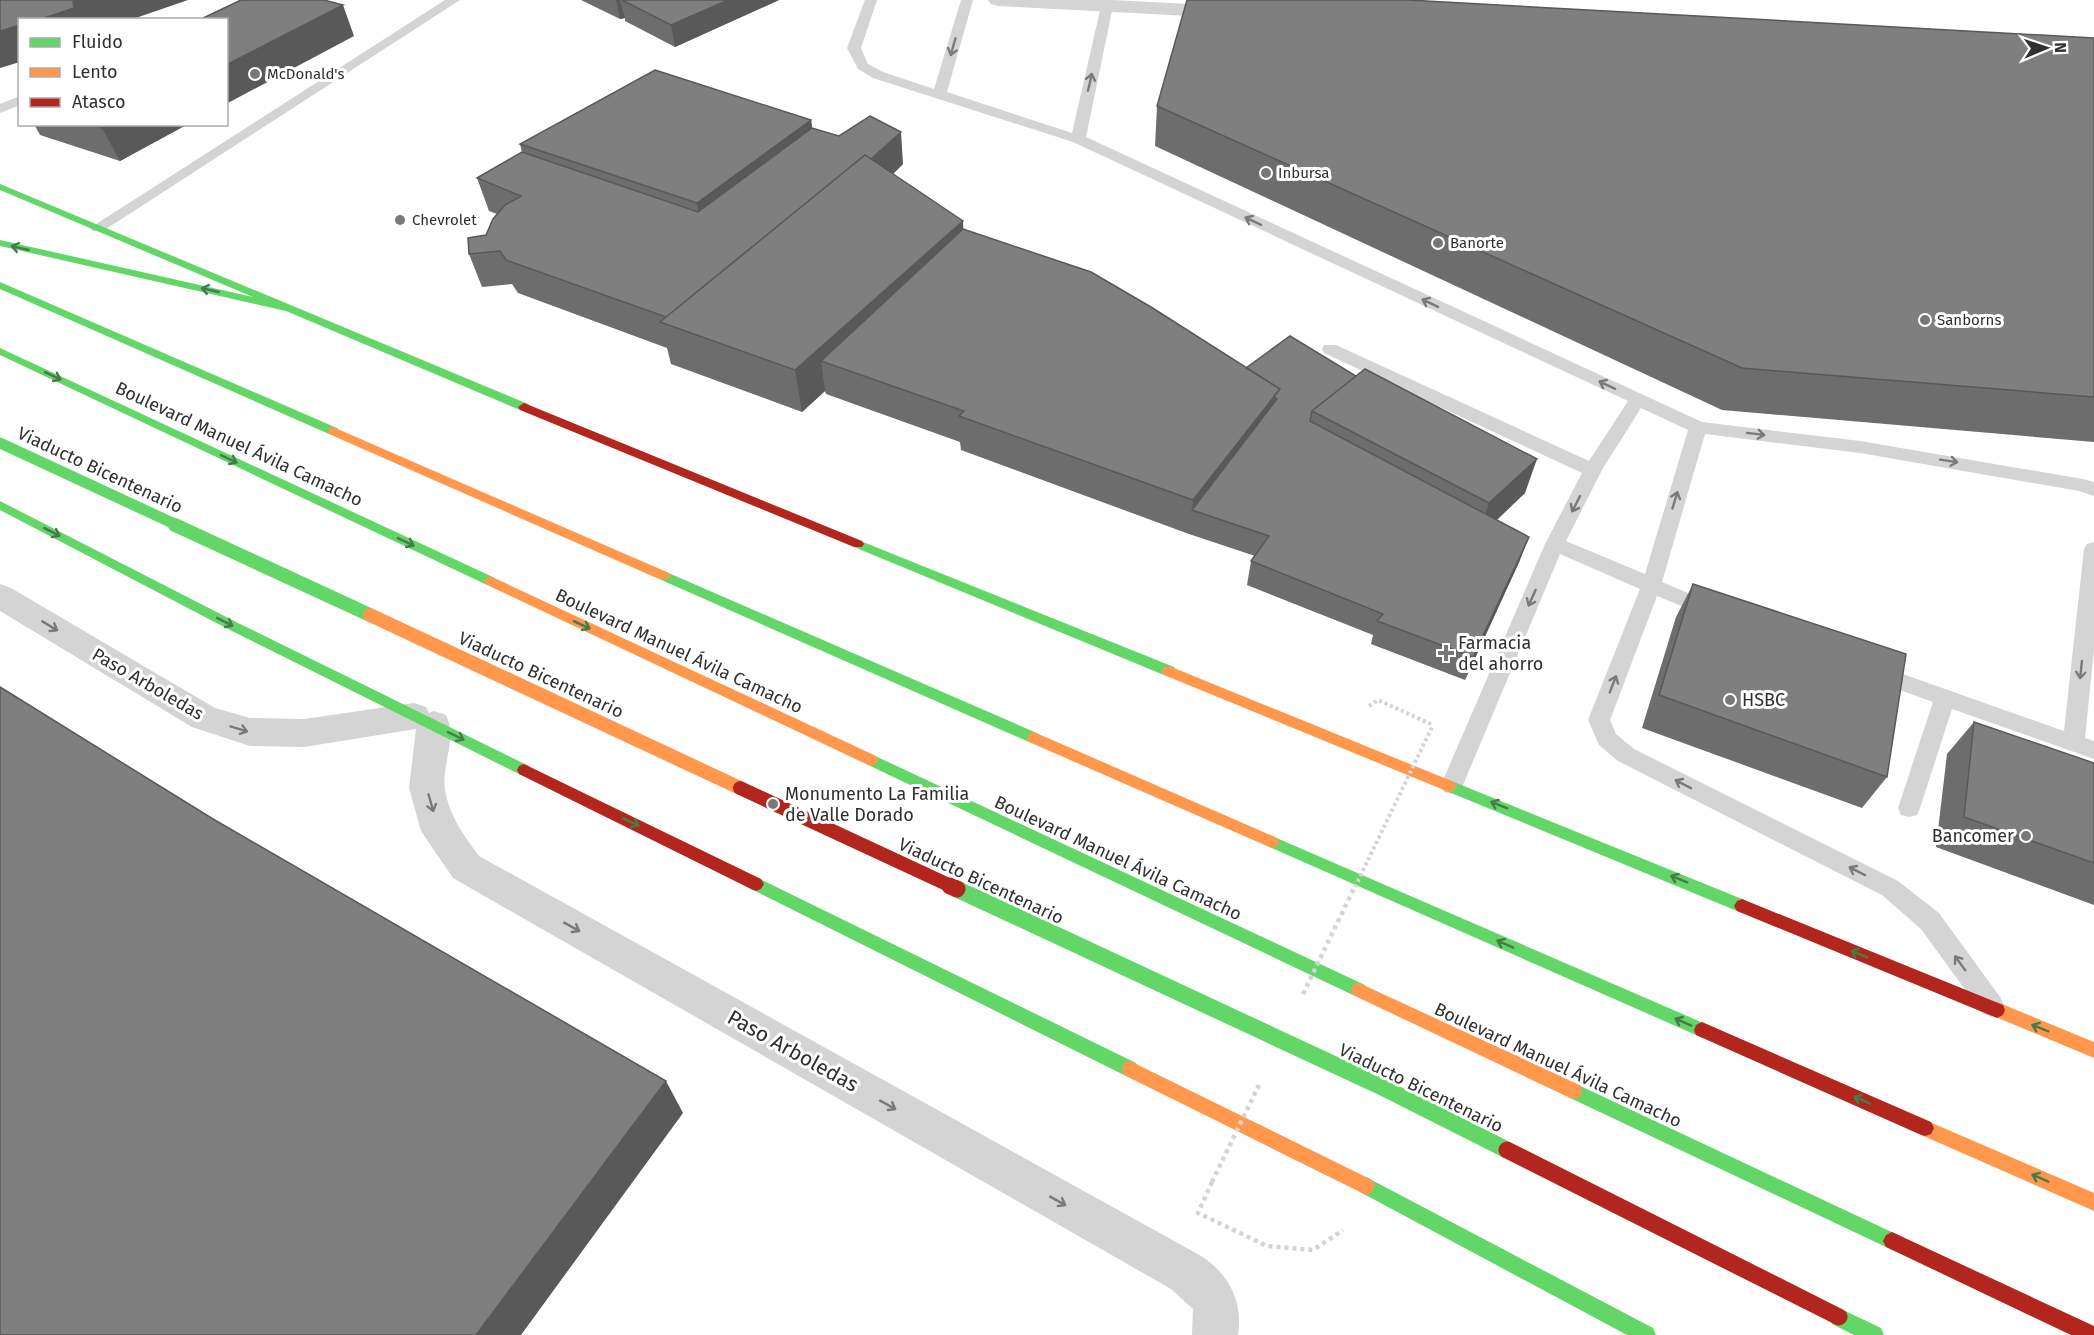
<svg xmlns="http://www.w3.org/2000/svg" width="2094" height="1335" viewBox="0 0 2094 1335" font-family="'Fira Sans',sans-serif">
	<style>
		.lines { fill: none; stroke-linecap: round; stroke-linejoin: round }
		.path-far1 { stroke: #d4d4d4; stroke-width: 4; stroke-dasharray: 3 3; stroke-linecap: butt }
		.path { stroke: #d4d4d4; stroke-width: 4.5; stroke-dasharray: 4 4; stroke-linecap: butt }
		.lane { fill: #d4d4d4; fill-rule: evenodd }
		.street { fill: #d4d4d4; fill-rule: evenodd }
		.fast { fill: #63d668; fill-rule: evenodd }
		.slow { fill: #ff974d; fill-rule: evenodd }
		.jam { fill: #b3261e; fill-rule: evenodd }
		.path-bridge-far1 { stroke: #d4d4d4; stroke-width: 4; stroke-dasharray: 3 3; stroke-linecap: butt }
		.path-bridge { stroke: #d4d4d4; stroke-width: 4.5; stroke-dasharray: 4 4; stroke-linecap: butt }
		.fast-bridge-far2 { stroke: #63d668; stroke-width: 11 }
		.fast-bridge-far1 { stroke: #63d668; stroke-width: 14 }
		.fast-bridge { stroke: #63d668; stroke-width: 17 }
		.slow-bridge { stroke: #ff974d; stroke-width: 14 }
		.jam-bridge-far1 { stroke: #b3261e; stroke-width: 14 }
		.jam-bridge { stroke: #b3261e; stroke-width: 17 }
		.wall { fill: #6d6d6d }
		.shaded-wall { fill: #595959 }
		.building { fill: #7f7f7f; stroke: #595959; stroke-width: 1.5 }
		.oneway { stroke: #7a7a7a }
		.oneway2 { stroke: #477b49 }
		.poi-dot { fill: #787878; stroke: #fff; stroke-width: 2 }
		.labels { text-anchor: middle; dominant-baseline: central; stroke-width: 6; stroke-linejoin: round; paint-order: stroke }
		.far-poi-label { font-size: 15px; fill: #303030; stroke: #fff; text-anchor: start }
		.street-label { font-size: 18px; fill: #303030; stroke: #fff }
		.poi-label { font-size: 18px; fill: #303030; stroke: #fff; text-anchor: start }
		.near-street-label { font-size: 21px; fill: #303030; stroke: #fff }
	</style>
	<rect width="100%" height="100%" fill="#fff"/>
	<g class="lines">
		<!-- path-far1 -->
		<path class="path-far1" d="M1369,706L1378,700L1433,725"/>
		<!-- path -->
		<path class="path" d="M1212,1182L1198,1213L1267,1246L1313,1250L1343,1230"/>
		<!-- lane -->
		<path class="lane" d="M445,0H460L103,231H93L90,228Z
			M865,0H877L861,48L868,64L883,72L934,89L961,0H973L947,92L1072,133L1101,6L1107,2L1111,3L1113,6L1086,137L1702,422L1860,441L2083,479L2094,482V496L2079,491L1860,453L1705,434L1662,582L1716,605L1719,610L1716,615L1709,617L1657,596L1610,720L1616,734L1634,749L1898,881L1939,913L2000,997L2004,1005L2000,1013L1991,1017L1982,1013L1921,929L1882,895L1618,761L1599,745L1588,720L1640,589L1560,554L1463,785L1460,792L1452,794L1444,792L1441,785L1545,544L1582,473L1324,353L1322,349L1324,345H1336L1589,461L1628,401L1073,142L873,78L858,69L847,48ZM1641,408L1688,430L1645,574L1566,541L1602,470Z
			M20,96V105L0,113V104Z
			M2094,542V650L2085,738L2094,741V759L1952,709L1920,808L1917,815L1909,817L1901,815L1898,808L1933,702L1869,679L1865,673L1869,667L1876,665L1883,667L2064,731L2084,549L2087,544Z"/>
		<!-- street -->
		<path class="street" d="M988,0H1112L1229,6L1236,8L1239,12L1236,16L1229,18L998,6L991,4Z
			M0,584L11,588L215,708L250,718L304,719L414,703L426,707L429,713L434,711L446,715C458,738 441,765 445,790C450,817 463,834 479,856L1203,1257C1230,1276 1243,1302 1238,1335H1192L1193,1309L1171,1289L453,878L421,831L409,788L416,729L304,747L250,746L192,727L0,611Z"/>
		<!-- fast -->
		<path class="fast" d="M0,184L528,404L530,407L528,410H520L286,311L0,246V240L253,297L0,190Z
			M0,282L337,428L339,431L333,435L329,434L0,289Z
			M0,348L495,578L496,581L495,584H485L0,355Z
			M0,501L238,623L529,766L531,770L529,774L524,776L519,774L228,629L0,510Z
			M858,540L1174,667L1176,671L1174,675H1164L854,547L852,544L854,541Z
			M664,571L1039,734L1041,738L1039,742H1029L659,579L658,576L659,573Z
			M871,754L1365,985L1367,990L1365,995L1359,997L1353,995L866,764L864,760L866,756Z
			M1449,780L1747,901L1750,906L1747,911L1742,913L1737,911L1444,790L1442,786L1444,782Z
			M1272,836L1708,1025L1710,1030L1708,1035L1702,1038L1696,1035L1267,846L1265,842L1267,838Z
			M756,877L1136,1063L1138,1069L1136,1075L1130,1077L1124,1075L751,889L748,884L751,879Z
			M1574,1083L1898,1235L1901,1241L1898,1247L1892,1250L1886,1247L1568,1097L1566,1091L1568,1085Z
			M1366,1177L1653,1328L1656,1335H1627L1360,1192L1357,1186L1360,1180Z
			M1839,1308L1881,1328L1884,1335H1854L1832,1324L1830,1317L1832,1310Z"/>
		<!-- slow -->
		<path class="slow" d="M333,427L669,573L670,576L669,579H659L329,434L327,431Z
			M490,576L876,756L878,760L876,764L871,766L866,764L485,584L484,581Z
			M1169,666L1454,782L1456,786L1454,790L1449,792L1444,790L1164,675L1162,671L1164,667Z
			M1034,732L1277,838L1279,842L1277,846L1272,848L1267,846L1029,742L1027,738L1029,734Z
			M1359,983L1580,1085L1582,1091L1580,1097L1574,1099L1568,1097L1353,995L1351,990L1353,985Z
			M1997,1002L2094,1042V1058L1991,1015L1989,1010L1991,1005Z
			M1130,1061L1372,1180L1375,1186L1372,1192L1366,1195L1360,1192L1124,1075L1122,1069L1124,1063Z
			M1925,1120L2094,1193V1211L1919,1134L1916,1128L1919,1122Z"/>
		<!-- jam -->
		<path class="jam" d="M524,403L862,541L864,544L862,547H854L520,410L518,407Z
			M524,764L761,879L764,884L761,889L756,891L751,889L519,774L517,770L519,766Z
			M1742,899L2003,1005L2005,1010L2003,1015L1997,1018L1737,911L1734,906L1737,901Z
			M1702,1022L1931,1122L1934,1128L1931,1134L1925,1136L1919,1134L1696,1035L1694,1030L1696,1025Z
			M1892,1232L2094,1326V1335H2071L1886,1247L1883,1241L1886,1235Z"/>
		<!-- path-bridge-far1 -->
		<path class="path-bridge-far1" d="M1355,887L1433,725"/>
		<!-- path-bridge -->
		<path class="path-bridge" d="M1303,994L1355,886
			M1212,1182L1259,1085"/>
		<!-- fast-bridge-far2 -->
		<path class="fast-bridge-far2" d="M0,443L179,526"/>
		<!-- fast-bridge-far1 -->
		<path class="fast-bridge-far1" d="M175,525L370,615"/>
		<!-- fast-bridge -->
		<path class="fast-bridge" d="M957,889L1380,1086L1507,1150"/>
		<!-- slow-bridge -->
		<path class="slow-bridge" d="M370,615L740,788"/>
		<!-- jam-bridge-far1 -->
		<path class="jam-bridge-far1" d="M740,788L953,887"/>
		<!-- jam-bridge -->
		<path class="jam-bridge" d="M950,886L957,889
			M1507,1150L1839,1317"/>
	</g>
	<!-- wall -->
	<path class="wall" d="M581,0H779L675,47L625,21V18L620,19Z
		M2094,38V442L1722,410L1155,146L1157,106Z
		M811,120L812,128L903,164L893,174L963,221V229L1246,368L1525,493L1497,520L1520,560L1465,680L1371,644L1373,635L1247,585L1251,561L1255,556L1189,534L961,450L960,442L826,394L825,391L802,412L671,364L667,348L518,293L512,284L482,287L469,254L486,235L497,214L489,211L477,178L522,152L520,144Z
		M34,124H188L120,161L40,135Z
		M1693,584L1887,777L1862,808L1642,728L1676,617Z
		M1974,722L2094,763V905L1936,847L1947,754Z"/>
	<!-- shaded-wall -->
	<path class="shaded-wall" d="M80,0H188L130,20H38L73,2Z
		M616,0H620L625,18L620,19Z
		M728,0H779L675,47L671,25Z
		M343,5L354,36L226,104V65Z
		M20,25V62L0,68V31Z
		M811,120L817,160L705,245L697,203Z
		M110,124H188L120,161L102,128Z
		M901,132L903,164L870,196L866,163Z
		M963,221L965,262L821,361L825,391L802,412L795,370Z
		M1280,389L1274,423L1192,510L1193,500Z
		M1537,459L1525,493L1478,537L1489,503Z
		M1529,537L1520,560L1465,680L1473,657Z
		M666,1081L683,1113L521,1335H476Z"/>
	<!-- building -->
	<path class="building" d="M0,0H80L73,2L74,8L38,20H20V25L0,31Z
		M241,0H324L343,5L226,65V20H199Z
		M622,0H728L671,25Z
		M1187,0H1408L2094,38V397L1742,368L1157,106Z
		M655,70L811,120L697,203L520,144Z
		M870,116L901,132L871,159L865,155L666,317L506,260L500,251L469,254L468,238L486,235L493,219L505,205L521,196L477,178L522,152L698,212L812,128L839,136Z
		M89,124H110L102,128Z
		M865,155L963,221L795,370L660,322Z
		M963,229L1091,272L1151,307L1280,389L1193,500L959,416L964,411L821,361Z
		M1290,336L1356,376L1312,411L1310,421L1529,537L1473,657L1377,621L1383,614L1251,561L1269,536L1192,510L1277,399L1274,396L1280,389L1246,368Z
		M1365,369L1537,459L1489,503L1312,411Z
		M1693,584L1906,654L1887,777L1659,695Z
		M0,687L213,819L666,1081L476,1335H0Z
		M1974,722L2094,763V863L1964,817Z"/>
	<!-- one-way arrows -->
	<defs><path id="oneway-shaft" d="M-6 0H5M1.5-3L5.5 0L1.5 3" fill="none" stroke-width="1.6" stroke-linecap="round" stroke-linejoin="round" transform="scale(1.5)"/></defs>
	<g class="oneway">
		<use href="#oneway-shaft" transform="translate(953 47) rotate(106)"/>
		<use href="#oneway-shaft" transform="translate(1090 82) rotate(-77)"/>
		<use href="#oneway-shaft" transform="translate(1253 221) rotate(-155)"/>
		<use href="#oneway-shaft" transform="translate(1430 303) rotate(-155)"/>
		<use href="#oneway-shaft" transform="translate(1607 385) rotate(-155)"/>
		<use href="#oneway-shaft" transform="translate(1756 434) rotate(7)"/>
		<use href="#oneway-shaft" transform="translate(1949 461) rotate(9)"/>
		<use href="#oneway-shaft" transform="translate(1675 500) rotate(-73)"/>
		<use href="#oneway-shaft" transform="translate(1576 504) rotate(117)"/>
		<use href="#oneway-shaft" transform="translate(1532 598) rotate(114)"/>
		<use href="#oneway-shaft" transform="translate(50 626) rotate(31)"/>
		<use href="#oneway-shaft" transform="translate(2081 670) rotate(96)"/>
		<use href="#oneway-shaft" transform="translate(1613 684) rotate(-69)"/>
		<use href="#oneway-shaft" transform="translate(239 729) rotate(17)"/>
		<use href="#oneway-shaft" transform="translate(1683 784) rotate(-153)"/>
		<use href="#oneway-shaft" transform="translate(431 803) rotate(74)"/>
		<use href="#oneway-shaft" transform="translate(1857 871) rotate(-153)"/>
		<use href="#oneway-shaft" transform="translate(572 927) rotate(29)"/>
		<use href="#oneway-shaft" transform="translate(1960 963) rotate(-126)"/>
		<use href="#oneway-shaft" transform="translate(888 1105) rotate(29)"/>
		<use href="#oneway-shaft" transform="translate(1058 1201) rotate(29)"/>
	</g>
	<g class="oneway2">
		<use href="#oneway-shaft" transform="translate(20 248) rotate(-167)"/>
		<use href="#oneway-shaft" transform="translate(210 290) rotate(-167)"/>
		<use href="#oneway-shaft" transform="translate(53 376) rotate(25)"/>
		<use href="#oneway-shaft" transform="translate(229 459) rotate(25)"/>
		<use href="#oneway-shaft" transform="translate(52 532) rotate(27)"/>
		<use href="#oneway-shaft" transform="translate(406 542) rotate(25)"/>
		<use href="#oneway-shaft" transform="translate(225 622) rotate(27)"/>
		<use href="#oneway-shaft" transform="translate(582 625) rotate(25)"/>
		<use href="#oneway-shaft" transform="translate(456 736) rotate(26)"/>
		<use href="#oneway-shaft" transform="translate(1499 805) rotate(-158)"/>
		<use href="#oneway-shaft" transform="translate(631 822) rotate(26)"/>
		<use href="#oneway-shaft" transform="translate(1679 879) rotate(-158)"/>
		<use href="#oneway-shaft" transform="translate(1505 944) rotate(-156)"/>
		<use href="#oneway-shaft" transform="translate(1859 954) rotate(-158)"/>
		<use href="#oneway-shaft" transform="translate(1683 1022) rotate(-156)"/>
		<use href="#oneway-shaft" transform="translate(2040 1028) rotate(-158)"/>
		<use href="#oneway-shaft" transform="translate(1862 1100) rotate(-156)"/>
		<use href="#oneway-shaft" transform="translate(2040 1178) rotate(-156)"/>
	</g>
	<!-- markers -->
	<g class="poi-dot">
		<circle cx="255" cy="74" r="6"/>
		<circle cx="1266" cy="173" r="6"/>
		<circle cx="400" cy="220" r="6"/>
		<circle cx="1438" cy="243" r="6"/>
		<circle cx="1925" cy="320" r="6"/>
		<path d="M1443 644h6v6h6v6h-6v6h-6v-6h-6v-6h6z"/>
		<circle cx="1730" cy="700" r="6"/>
		<circle cx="773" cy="804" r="6"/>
		<circle cx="2026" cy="836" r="6"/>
	</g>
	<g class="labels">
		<!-- far-poi labels -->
		<g class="far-poi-label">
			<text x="267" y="74">McDonald's</text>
			<text x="1278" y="173">Inbursa</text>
			<text x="412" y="220">Chevrolet</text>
			<text x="1450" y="243">Banorte</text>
			<text x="1937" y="320">Sanborns</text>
		</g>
		<!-- street labels -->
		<g class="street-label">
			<text transform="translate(239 444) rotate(25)">Boulevard Manuel Ávila Camacho</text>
			<text transform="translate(100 470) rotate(25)">Viaducto Bicentenario</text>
			<text transform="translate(679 651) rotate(25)">Boulevard Manuel Ávila Camacho</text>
			<text transform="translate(541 675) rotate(25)">Viaducto Bicentenario</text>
			<text transform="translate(148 684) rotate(30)">Paso Arboledas</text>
			<text transform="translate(1118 858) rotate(25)">Boulevard Manuel Ávila Camacho</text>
			<text transform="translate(981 881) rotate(25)">Viaducto Bicentenario</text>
			<text transform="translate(1558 1065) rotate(25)">Boulevard Manuel Ávila Camacho</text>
			<text transform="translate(1421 1088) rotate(26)">Viaducto Bicentenario</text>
		</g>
		<!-- poi labels -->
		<g class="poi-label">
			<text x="1458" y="643">Farmacia<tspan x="1458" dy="21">del ahorro</tspan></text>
			<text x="1742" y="700">HSBC</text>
			<text x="785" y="794">Monumento La Familia<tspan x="785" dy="21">de Valle Dorado</tspan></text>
			<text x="2014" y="836" text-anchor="end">Bancomer</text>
		</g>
		<!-- near-street labels -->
		<g class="near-street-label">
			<text transform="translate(793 1051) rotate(29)">Paso Arboledas</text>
		</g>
	</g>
	<!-- legend -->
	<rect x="18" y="18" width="210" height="108" fill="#ffffff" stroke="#acacac" stroke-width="1.5"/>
	<rect x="30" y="38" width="30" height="9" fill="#63d668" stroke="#acacac" stroke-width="1.5"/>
	<text x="72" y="48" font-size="18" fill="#303030">Fluido</text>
	<rect x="30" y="68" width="30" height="9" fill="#ff974d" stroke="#acacac" stroke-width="1.5"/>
	<text x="72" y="78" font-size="18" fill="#303030">Lento</text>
	<rect x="30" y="98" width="30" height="9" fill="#b3261e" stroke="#acacac" stroke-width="1.5"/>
	<text x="72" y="108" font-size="18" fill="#303030">Atasco</text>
	<!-- north arrow -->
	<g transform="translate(2046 48) rotate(88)" stroke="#ffffff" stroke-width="4.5" paint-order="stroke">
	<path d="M0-4.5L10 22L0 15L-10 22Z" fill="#303030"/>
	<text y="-9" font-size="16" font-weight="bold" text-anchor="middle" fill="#303030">N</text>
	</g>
</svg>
